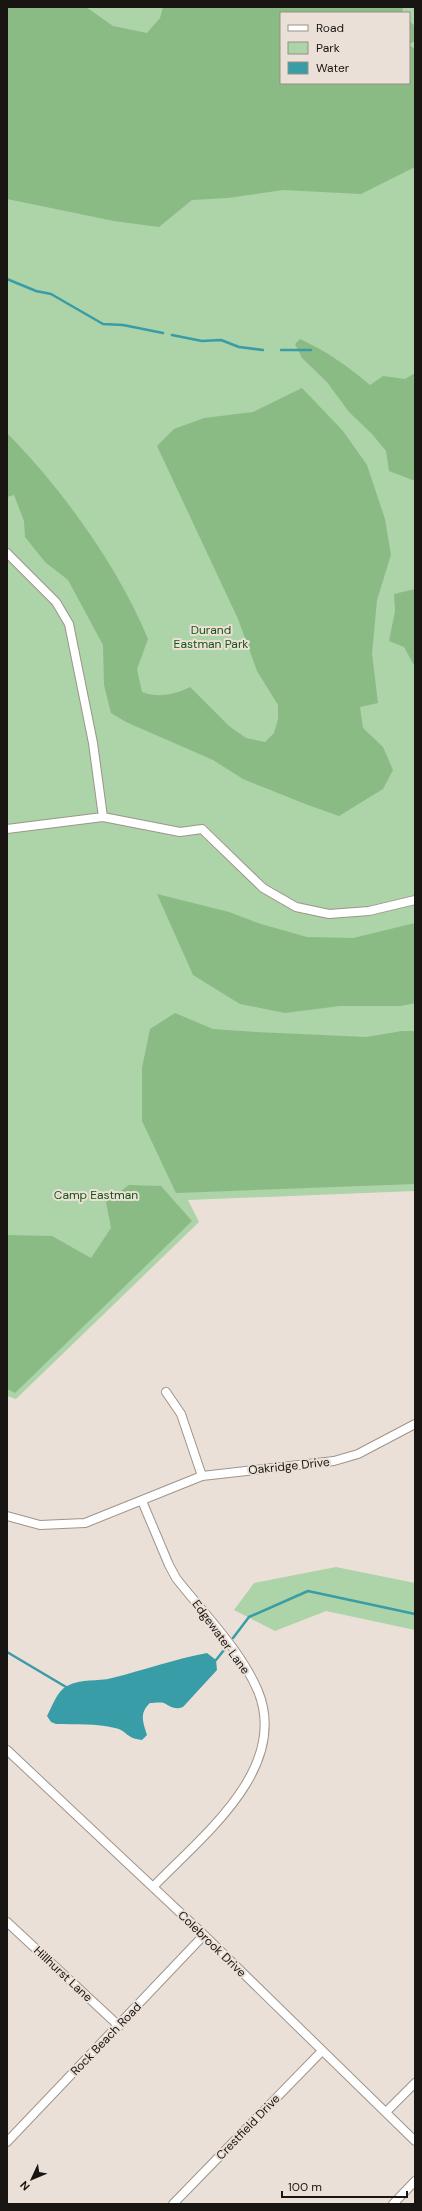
<svg xmlns="http://www.w3.org/2000/svg" width="422" height="2211" viewBox="0 0 422 2211" font-family="'DM Sans',sans-serif">
	<style>
		.green { fill: #add3a9; fill-rule: evenodd }
		.forest { fill: #8abb85 }
		.water { fill: #389da7 }
		.lines { fill: none; stroke-linecap: round; stroke-linejoin: round }
		.stream { stroke: #389da7; stroke-width: 2.5 }
		.street-casing { stroke: #9e948b; stroke-width: 10 }
		.street { stroke: #fff; stroke-width: 8 }
		.labels { text-anchor: middle; dominant-baseline: central; stroke-width: 4; stroke-linejoin: round; paint-order: stroke }
		.park-label { font-size: 12px; fill: #12560d; stroke: #ebe0d7 }
		.street-label { font-size: 12px; fill: #191512; stroke: #ebe0d7 }
	</style>
	<rect width="100%" height="100%" fill="#ebe0d7"/>
	<!-- green -->
	<path class="green" d="M7,7H415V1191L188,1200L199,1222L16,1399L7,1396ZM281,13H409V83H281Z
		M336,1567L415,1583V1630L326,1611L275,1631L234,1610L254,1583Z"/>
	<!-- forest -->
	<path class="forest" d="M7,7H86L113,26L147,33L160,18L163,7H403L402,13H281V83H409V45L415,49V167L361,194L283,190L228,198L192,200L159,227L114,221L7,199Z
		M409,21L415,26V41L409,44Z
		M300,339C328,352 346,365 370,385L383,376L405,379L415,373V481L389,471L386,451L372,434L349,412L327,382L302,358L295,344Z
		M302,388L343,431L367,465L385,519L391,555L377,600L372,654L378,703L360,707L363,728L383,747L393,770L383,789L339,816L308,805L243,779L213,760L126,722L111,713L104,685L103,645L68,580L45,562L25,537L24,521L14,495L7,497V433C62,489 118,566 148,639L137,669L142,692C158,698 174,695 190,687L229,726L246,738L265,742L274,733L278,719V705L257,671L238,619L157,446L174,429L204,418L253,412Z
		M415,589V667L404,647L389,641L395,611L394,594Z
		M157,894L229,912L261,924L307,937L353,938L415,923V1003L401,1006H340L285,1013L240,1004L193,975Z
		M175,1013L213,1029L256,1032L366,1037L402,1031H415V1184L176,1193L142,1121V1068L150,1029Z
		M129,1185L161,1186L192,1221L15,1393L7,1389V1235L52,1236L91,1258L111,1228L106,1202Z"/>
	<!-- water -->
	<path class="water" d="M207,1653L216,1660L217,1670L183,1707C175,1710 171,1707 164,1703C160,1702 154,1703 150,1703C139,1713 143,1722 147,1735L142,1740C125,1738 128,1731 115,1728C96,1723 76,1725 56,1724L51,1722L47,1716C52,1707 57,1691 67,1686C82,1678 97,1682 112,1678C144,1670 175,1659 207,1653Z"/>
	<g class="lines">
		<!-- stream -->
		<path class="stream" d="M7,279L36,291L51,294L103,324L123,325L163,333
			M172,335L202,341L221,340L239,347L263,350
			M281,350H311
			M233,1638L249,1617L308,1591L415,1614
			M7,1652L66,1687
			M216,1660L224,1650"/>
		<defs>
			<path id="street" d="M7,553L56,602L69,624L93,743L103,817
				M7,829L103,817L180,832L202,829L263,888L296,907L329,914L369,911L415,900
				M166,1392L181,1414L202,1476
				M142,1501L169,1565L176,1578C204,1614 240,1649 258,1691C290,1769 201,1837 153,1887
				M7,1516L40,1525L85,1523L202,1476L334,1461L358,1454L415,1424
				M7,1750L204,1935L415,2141
				M7,1922L119,2026
				M386,2112L415,2083
				M7,2142L204,1935
				M173,2204L322,2051
				M393,2204L415,2181"/>
		</defs>
		<!-- street casing -->
		<use href="#street" class="street-casing"/>
		<!-- street -->
		<use href="#street" class="street"/>
	</g>
	<g class="labels">
		<!-- park labels -->
		<g class="park-label">
			<text x="211" y="630">Durand<tspan x="211" dy="14">Eastman Park</tspan></text>
			<text x="96" y="1195">Camp Eastman</text>
		</g>
		<!-- street labels -->
		<g class="street-label">
			<text transform="translate(289 1466) rotate(-6)">Oakridge Drive</text>
			<text transform="translate(221 1637) rotate(54)">Edgewater Lane</text>
			<text transform="translate(212 1944) rotate(44)">Colebrook Drive</text>
			<text transform="translate(63 1974) rotate(43)">Hillhurst Lane</text>
			<text transform="translate(106 2039) rotate(-46)">Rock Beach Road</text>
			<text transform="translate(248 2127) rotate(-46)">Crestfield Drive</text>
		</g>
	</g>
	<!-- border -->
	<rect width="422" height="2211" fill="none" stroke="#191512" stroke-width="16"/>
	<!-- legend -->
	<rect x="280" y="12" width="130" height="72" fill="#ebe0d7" stroke="#978f88"/>
	<rect x="288" y="25" width="20" height="6" fill="#ffffff" stroke="#978f88"/>
	<text x="316" y="32" font-size="12" fill="#191512">Road</text>
	<rect x="288" y="42" width="20" height="12" fill="#add3a9" stroke="#978f88"/>
	<text x="316" y="52" font-size="12" fill="#191512">Park</text>
	<rect x="288" y="62" width="20" height="12" fill="#389da7" stroke="#978f88"/>
	<text x="316" y="72" font-size="12" fill="#191512">Water</text>
	<!-- north arrow -->
	<g transform="translate(32 2179) rotate(226)" stroke="#ebe0d7" stroke-width="3" paint-order="stroke">
	<path d="M0-3L7 15L0 10L-7 15Z" fill="#191512"/>
	<text y="-6" font-size="11" font-weight="bold" text-anchor="middle" fill="#191512">N</text>
	</g>
	<!-- scale -->
	<path d="M282 2191v6h125v-6" fill="none" stroke="#191512" stroke-width="2"/>
	<text x="288" y="2191" font-size="12" fill="#191512" stroke="#ebe0d7" stroke-width="3" paint-order="stroke">100 m</text>
</svg>
